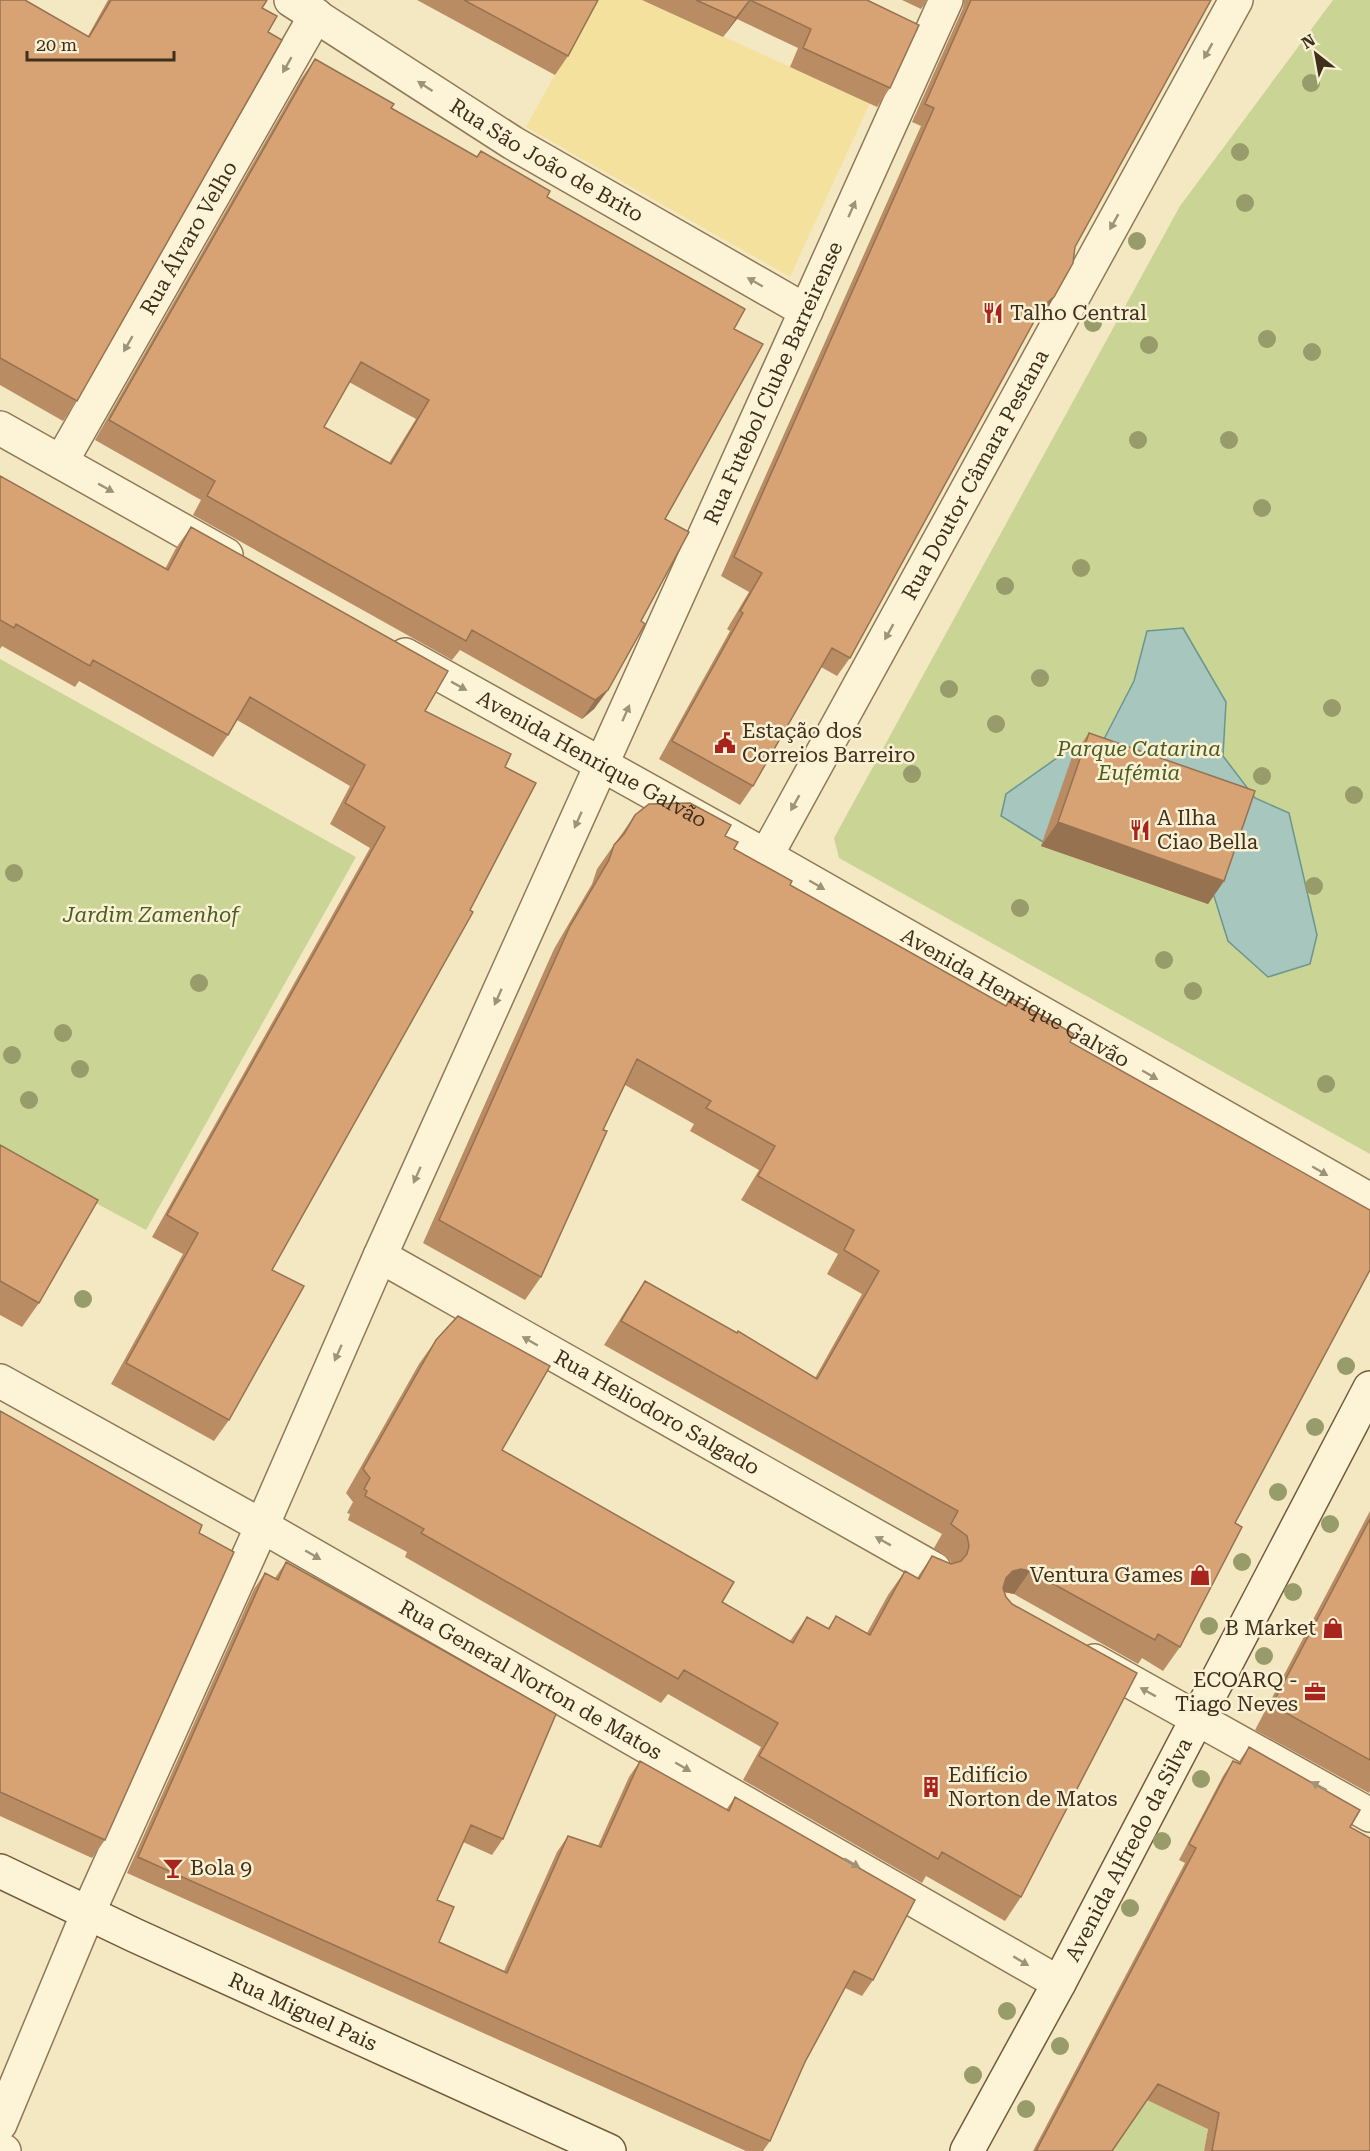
<svg xmlns="http://www.w3.org/2000/svg" width="1370" height="2151" viewBox="0 0 1370 2151" font-family="'Roboto Serif',serif">
	<style>
		.green { fill: #c9d495 }
		.sand { fill: #f3e19d }
		.water { fill: #a6c6be; stroke: #6b968e; stroke-width: 1.5 }
		.lines { fill: none; stroke-linecap: round; stroke-linejoin: round }
		.street-casing { stroke: #917957; stroke-width: 36 }
		.secondary-casing { stroke: #735a3a; stroke-width: 36 }
		.street { stroke: #fdf4d8; stroke-width: 33 }
		.secondary { stroke: #fdf4d8; stroke-width: 33 }
		.tree { fill: #979c6a }
		.wall { fill: #b98c64; fill-rule: evenodd }
		.shaded-wall { fill: #967251 }
		.building { fill: #d7a374; stroke: #967251; stroke-width: 1.5; fill-rule: evenodd }
		.oneway { fill: #9e927a }
		.labels { text-anchor: middle; dominant-baseline: central; stroke-width: 5; stroke-linejoin: round; paint-order: stroke }
		.street-label { font-size: 21px; fill: #3f2f1d; stroke: #faf1d4 }
		.poi-label { font-size: 21px; fill: #3f2f1d; stroke: #faf1d4; text-anchor: start }
		.park-label { font-size: 21px; font-style: italic; fill: #4b5e21; stroke: #faf1d4 }
	</style>
	<rect width="100%" height="100%" fill="#f4e8c3"/>
	<!-- green -->
	<path class="green" d="M1333,0H1370V1154L839,858L834,838L1180,206Z
		M0,659L356,857L146,1230L79,1194L0,1178Z
		M1145,2099L1208,2128L1204,2151H1111Z"/>
	<!-- sand -->
	<path class="sand" d="M596,0H643L870,103L790,277L526,127Z"/>
	<!-- water -->
	<path class="water" d="M1183,628L1226,702L1223,756L1255,798L1289,813L1317,935L1310,964L1268,977L1228,941L1214,896L1191,868L1048,845L1001,816L1006,794L1064,753L1103,741L1134,681L1147,631Z"/>
	<g class="lines">
		<defs>
			<g id="street">
				<path id="s1" d="M291,0L513,143L806,311"/>
				<path d="M0,428L226,555"/>
				<path id="s2" d="M61,462L316,15"/>
				<path id="s3" d="M405,655L766,856L1370,1200"/>
				<path id="s4" d="M766,856L1236,0"/>
				<path id="s5" d="M380,1256L934,1569"/>
				<path id="s6" d="M0,1381L262,1526L1059,1983"/>
				<path d="M1094,1661L1370,1815"/>
				<path id="s7" d="M0,2124L88,1913L262,1526L380,1256L946,0"/>
				<path d="M0,2149L4,2151"/>
			</g>
			<g id="secondary">
				<path id="s8" d="M0,1871L134,1935L609,2151"/>
				<path id="s9" d="M967,2151L1059,1983L1370,1388"/>
			</g>
		</defs>
		<!-- street casing -->
		<use href="#street" class="street-casing"/>
		<!-- secondary casing -->
		<use href="#secondary" class="secondary-casing"/>
		<!-- street -->
		<use href="#street" class="street"/>
		<!-- secondary -->
		<use href="#secondary" class="secondary"/>
	</g>
	<!-- trees -->
	<g class="tree">
		<circle cx="1311" cy="83" r="9"/>
		<circle cx="1240" cy="152" r="9"/>
		<circle cx="1245" cy="203" r="9"/>
		<circle cx="1137" cy="241" r="9"/>
		<circle cx="1093" cy="323" r="9"/>
		<circle cx="1267" cy="339" r="9"/>
		<circle cx="1149" cy="345" r="9"/>
		<circle cx="1312" cy="352" r="9"/>
		<circle cx="1138" cy="440" r="9"/>
		<circle cx="1229" cy="440" r="9"/>
		<circle cx="1262" cy="508" r="9"/>
		<circle cx="1081" cy="568" r="9"/>
		<circle cx="1005" cy="586" r="9"/>
		<circle cx="1040" cy="678" r="9"/>
		<circle cx="949" cy="689" r="9"/>
		<circle cx="1332" cy="708" r="9"/>
		<circle cx="996" cy="724" r="9"/>
		<circle cx="912" cy="774" r="9"/>
		<circle cx="1262" cy="776" r="9"/>
		<circle cx="1354" cy="795" r="9"/>
		<circle cx="14" cy="873" r="9"/>
		<circle cx="1314" cy="886" r="9"/>
		<circle cx="1020" cy="908" r="9"/>
		<circle cx="1164" cy="960" r="9"/>
		<circle cx="199" cy="983" r="9"/>
		<circle cx="1193" cy="991" r="9"/>
		<circle cx="63" cy="1033" r="9"/>
		<circle cx="12" cy="1055" r="9"/>
		<circle cx="80" cy="1069" r="9"/>
		<circle cx="1326" cy="1084" r="9"/>
		<circle cx="29" cy="1100" r="9"/>
		<circle cx="83" cy="1299" r="9"/>
		<circle cx="1346" cy="1366" r="9"/>
		<circle cx="1315" cy="1427" r="9"/>
		<circle cx="1278" cy="1492" r="9"/>
		<circle cx="1330" cy="1524" r="9"/>
		<circle cx="1242" cy="1562" r="9"/>
		<circle cx="1293" cy="1592" r="9"/>
		<circle cx="1209" cy="1626" r="9"/>
		<circle cx="1264" cy="1656" r="9"/>
		<circle cx="1201" cy="1779" r="9"/>
		<circle cx="1162" cy="1841" r="9"/>
		<circle cx="1130" cy="1908" r="9"/>
		<circle cx="1007" cy="2011" r="9"/>
		<circle cx="1060" cy="2046" r="9"/>
		<circle cx="973" cy="2075" r="9"/>
		<circle cx="1026" cy="2109" r="9"/>
	</g>
	<!-- wall -->
	<path class="wall" d="M0,0L88,36L108,0H267L262,8L268,32L77,401L63,421L0,385Z
		M417,0H598L568,56L555,75Z
		M642,0H867L890,88L877,107L790,67L798,48L737,19L723,37Z
		M902,0H928L921,9Z
		M964,0H1211L1075,247L1054,297L1041,316L1034,322L850,658L837,676L821,667L753,786L740,805L659,759L730,631L727,629L749,592L721,576L921,126L912,122L963,8Z
		M315,59L391,108L547,197L734,329L665,519L641,621L608,690L594,709L582,719L460,650L452,660L193,515L201,500L95,440L301,79ZM349,382L416,419L389,463L324,427Z
		M0,476L165,569L176,548L191,527L425,711L272,1270L229,1420L214,1441L111,1384L183,1254L152,1237L370,848L330,824L350,786L237,720L228,735L213,757L79,681L75,687L2,646L0,649Z
		M1089,733L1224,881L1208,904L1041,846L1072,757Z
		M635,815L725,836L734,849L790,885L1005,1006L1011,998L1070,1042L1235,1523L1180,1647L1163,1671L1142,1658L1138,1664L1014,1594L1004,1592L1021,1897L1005,1921L926,1876L922,1883L743,1780L761,1747L668,1694L661,1703L405,1557L407,1552L348,1520L350,1514L347,1513L353,1502L346,1493L419,1364L436,1340L502,1450L722,1602L790,1641L807,1617L828,1628L836,1616L867,1633L888,1595L905,1571L917,1578L932,1556L951,1564L950,1560L934,1548L942,1534L604,1345L629,1305L645,1281L815,1378L862,1294L827,1274L838,1254L741,1200L759,1170L690,1131L694,1124L625,1085L603,1130L541,1277L525,1300L423,1243L554,949L592,884L597,869Z
		M0,1145L39,1303L22,1327L0,1315Z
		M0,1411L199,1533L105,1840L92,1858L0,1816Z
		M1370,1511V1791L1369,1793L1255,1730Z
		M286,1562L503,1839L492,1855L463,1842L437,1900L439,1942L504,1971L557,1852L568,1836L598,1846L629,1777L640,1761L726,1810L735,1797L873,1980L862,1996L845,1988L805,2062L770,2141L763,2151H746L127,1873L254,1589L265,1573L275,1578Z
		M1249,1747L1350,1827L1370,2151H1204L1208,2129L1147,2100L1112,2151H1033L1185,1863L1179,1860L1223,1776L1233,1761L1238,1763Z"/>
	<!-- shaded-wall -->
	<path class="shaded-wall" d="M750,0L737,19L723,37L736,18Z
		M1054,297L1041,316L1029,326L1042,307Z
		M608,690L594,709L582,719L595,700Z
		M1058,822L1224,881L1208,904L1041,846Z
		M1021,1569L1030,1571L1014,1594L1004,1592L996,1595L1006,1578L1013,1571Z"/>
	<!-- building -->
	<path class="building" d="M0,0H25L89,37L111,0H267L262,8L277,16L268,32L282,40L77,401L0,358Z
		M464,0H598L568,56Z
		M696,0H867L919,25L890,88L803,48L811,29L750,0L736,18Z
		M971,0H1211L1075,247L1073,263L1054,297L1042,307L850,658L832,648L753,786L672,741L743,613L740,611L762,573L734,557L934,108L925,104Z
		M315,59L394,104L391,108L477,157L481,151L550,191L547,197L745,309L734,329L763,344L665,519L689,532L641,621L645,624L608,690L595,700L472,630L466,641L207,496L215,481L109,420ZM361,362L429,400L391,464L324,427Z
		M0,476L168,570L191,527L448,671L425,711L511,754L505,767L536,783L470,910L473,912L272,1270L304,1286L229,1420L126,1363L198,1233L167,1215L385,827L345,803L365,765L250,697L228,735L93,660L90,666L16,624L14,628L0,620Z
		M1089,733L1255,791L1224,881L1058,822Z
		M690,803L731,825L725,836L738,842L734,849L792,881L790,885L1006,1006L1011,998L1074,1034L1070,1042L1370,1210V1270L1235,1523L1242,1527L1180,1647L1158,1634L1155,1640L1030,1571L1021,1569L1013,1571L1006,1578L1003,1588L1006,1597L1012,1604L1137,1673L1021,1897L942,1852L938,1859L759,1756L778,1723L684,1670L678,1679L421,1533L424,1529L365,1496L367,1491L364,1489L370,1478L363,1469L436,1340L458,1316L550,1366L502,1450L734,1582L722,1602L793,1643L807,1617L829,1629L836,1616L870,1635L905,1571L919,1579L932,1556L951,1564L961,1561L967,1554L969,1546L967,1536L951,1524L958,1511L621,1321L645,1281L737,1333L738,1331L817,1379L879,1271L844,1250L854,1230L758,1176L775,1146L706,1108L711,1101L637,1059L603,1130L607,1131L541,1277L439,1220L570,926L609,860L614,845L624,834L635,815L649,804Z
		M0,1145L98,1200L39,1303L0,1281Z
		M0,1411L202,1525L199,1533L234,1552L105,1840L0,1792Z
		M1370,1519V1760L1272,1705Z
		M286,1562L556,1714L503,1839L471,1825L437,1900L454,1907L439,1942L507,1973L568,1836L601,1847L640,1761L729,1811L735,1797L915,1900L873,1980L854,1971L805,2062L770,2141L138,1857L265,1573L278,1580Z
		M1249,1747L1360,1810L1350,1827L1370,1838V2151H1212L1219,2113L1158,2084L1112,2151H1036L1196,1848L1189,1844L1233,1761L1240,1764Z"/>
	<!-- one-way arrows -->
	<defs><path id="oneway-solid" d="M-6-.8H1V-3.2L6.5 0L1 3.2V.8H-6Z" transform="scale(1.5)"/></defs>
	<g class="oneway">
		<use href="#oneway-solid" transform="translate(1208 51) rotate(119)"/>
		<use href="#oneway-solid" transform="translate(287 65) rotate(120)"/>
		<use href="#oneway-solid" transform="translate(425 86) rotate(-147)"/>
		<use href="#oneway-solid" transform="translate(852 209) rotate(-66)"/>
		<use href="#oneway-solid" transform="translate(1114 222) rotate(119)"/>
		<use href="#oneway-solid" transform="translate(755 282) rotate(-150)"/>
		<use href="#oneway-solid" transform="translate(128 344) rotate(120)"/>
		<use href="#oneway-solid" transform="translate(106 488) rotate(29)"/>
		<use href="#oneway-solid" transform="translate(889 632) rotate(119)"/>
		<use href="#oneway-solid" transform="translate(459 686) rotate(29)"/>
		<use href="#oneway-solid" transform="translate(626 713) rotate(-66)"/>
		<use href="#oneway-solid" transform="translate(795 803) rotate(119)"/>
		<use href="#oneway-solid" transform="translate(578 820) rotate(114)"/>
		<use href="#oneway-solid" transform="translate(817 885) rotate(30)"/>
		<use href="#oneway-solid" transform="translate(498 997) rotate(114)"/>
		<use href="#oneway-solid" transform="translate(1150 1075) rotate(30)"/>
		<use href="#oneway-solid" transform="translate(1320 1171) rotate(30)"/>
		<use href="#oneway-solid" transform="translate(417 1175) rotate(114)"/>
		<use href="#oneway-solid" transform="translate(530 1341) rotate(-150)"/>
		<use href="#oneway-solid" transform="translate(338 1353) rotate(114)"/>
		<use href="#oneway-solid" transform="translate(883 1541) rotate(-151)"/>
		<use href="#oneway-solid" transform="translate(313 1555) rotate(30)"/>
		<use href="#oneway-solid" transform="translate(1148 1692) rotate(-151)"/>
		<use href="#oneway-solid" transform="translate(683 1767) rotate(30)"/>
		<use href="#oneway-solid" transform="translate(1319 1786) rotate(-151)"/>
		<use href="#oneway-solid" transform="translate(852 1863) rotate(30)"/>
		<use href="#oneway-solid" transform="translate(1021 1961) rotate(31)"/>
	</g>
	<!-- icons -->
	<defs>
		<symbol id="restaurant-bare" viewBox="-9 -9 18 18"><path d="M-5-6h1v4h1v-4h1v4h1v-4h1v5L-1.5 .5V6h-2V.5L-5-1ZM5-6V6H3V1.5H1.5Q1.5-4 5-6Z" fill="#a8251f" stroke="#faf1d4" stroke-width="2.5" paint-order="stroke"/></symbol>
		<symbol id="civic-bare" viewBox="-9 -9 18 18"><path d="M-.6-6.5H3V-4.5H.6V-3L4-1V1h2V6H-6V1h2V-1L-.6-3ZM-1.2 2.5V6h2.4V2.5Z" fill="#a8251f" stroke="#faf1d4" stroke-width="2.5" paint-order="stroke"/></symbol>
		<symbol id="shop-bare" viewBox="-9 -9 18 18"><path d="M-5-2.5h2.3a2.7 3.5 0 0 1 5.4 0H5L5.5 6h-11ZM-1.5-2.5h3a1.5 2.3 0 0 0-3 0Z" fill="#a8251f" stroke="#faf1d4" stroke-width="2.5" paint-order="stroke"/></symbol>
		<symbol id="office-bare" viewBox="-9 -9 18 18"><path d="M-6-3h4V-5.5h4V-3h4V5H-6ZM-1-4.5V-3h2v-1.5ZM-6 0V1H6V0Z" fill="#a8251f" stroke="#faf1d4" stroke-width="2.5" paint-order="stroke"/></symbol>
		<symbol id="building-bare" viewBox="-9 -9 18 18"><path d="M-4-6H4V6H1V3H-1V6H-4ZM-2.5-4.3h1.7v1.8h-1.7ZM.8-4.3h1.7v1.8H.8ZM-2.5-1h1.7V.8h-1.7ZM.8-1h1.7V.8H.8Z" fill="#a8251f" stroke="#faf1d4" stroke-width="2.5" paint-order="stroke"/></symbol>
		<symbol id="bar-bare" viewBox="-9 -9 18 18"><path d="M-6-5H6L.8 .8V4.5H3.5V6h-7V4.5H-.8V.8Z" fill="#a8251f" stroke="#faf1d4" stroke-width="2.5" paint-order="stroke"/></symbol>
	</defs>
	<g fill-rule="evenodd">
		<use href="#restaurant-bare" x="978" y="298" width="30" height="30"/>
		<use href="#civic-bare" x="710" y="728" width="30" height="30"/>
		<use href="#restaurant-bare" x="1125" y="815" width="30" height="30"/>
		<use href="#shop-bare" x="1185" y="1560" width="30" height="30"/>
		<use href="#shop-bare" x="1318" y="1613" width="30" height="30"/>
		<use href="#office-bare" x="1300" y="1677" width="30" height="30"/>
		<use href="#building-bare" x="916" y="1772" width="30" height="30"/>
		<use href="#bar-bare" x="158" y="1853" width="30" height="30"/>
	</g>
	<g class="labels">
		<!-- street labels -->
		<g class="street-label">
			<text stroke="none"><textPath href="#s1" startOffset="302">Rua São João de Brito</textPath></text>
			<text stroke="none"><textPath href="#s2" startOffset="258">Rua Álvaro Velho</textPath></text>
			<text stroke="none"><textPath href="#s7" startOffset="1905">Rua Futebol Clube Barreirense</textPath></text>
			<text stroke="none"><textPath href="#s4" startOffset="435">Rua Doutor Câmara Pestana</textPath></text>
			<text stroke="none"><textPath href="#s3" startOffset="214">Avenida Henrique Galvão</textPath></text>
			<text stroke="none"><textPath href="#s3" startOffset="700">Avenida Henrique Galvão</textPath></text>
			<text stroke="none"><textPath href="#s5" startOffset="318">Rua Heliodoro Salgado</textPath></text>
			<text stroke="none"><textPath href="#s6" startOffset="609">Rua General Norton de Matos</textPath></text>
			<text stroke="none"><textPath href="#s9" startOffset="342">Avenida Alfredo da Silva</textPath></text>
			<text stroke="none"><textPath href="#s8" startOffset="334">Rua Miguel Pais</textPath></text>
		</g>
		<!-- poi labels -->
		<g class="poi-label">
			<text x="1010" y="313">Talho Central</text>
			<text x="742" y="731">Estação dos<tspan x="742" dy="24">Correios Barreiro</tspan></text>
			<text x="1157" y="818">A Ilha<tspan x="1157" dy="24">Ciao Bella</tspan></text>
			<text x="1183" y="1575" text-anchor="end">Ventura Games</text>
			<text x="1316" y="1628" text-anchor="end">B Market</text>
			<text x="1298" y="1680" text-anchor="end">ECOARQ -<tspan x="1298" dy="24">Tiago Neves</tspan></text>
			<text x="948" y="1775">Edifício<tspan x="948" dy="24">Norton de Matos</tspan></text>
			<text x="190" y="1868">Bola 9</text>
		</g>
		<!-- park labels -->
		<g class="park-label">
			<text x="1139" y="749">Parque Catarina<tspan x="1139" dy="24">Eufémia</tspan></text>
			<text x="151" y="915">Jardim Zamenhof</text>
		</g>
	</g>
	<!-- north arrow -->
	<g transform="translate(1316 54) rotate(329)" stroke="#faf1d4" stroke-width="4.5" paint-order="stroke">
	<path d="M0-4.5L10 22L0 15L-10 22Z" fill="#3f2f1d"/>
	<text y="-9" font-size="16" font-weight="bold" text-anchor="middle" fill="#3f2f1d">N</text>
	</g>
	<!-- scale -->
	<path d="M27 51v9h147v-9" fill="none" stroke="#3f2f1d" stroke-width="3"/>
	<text x="36" y="51" font-size="18" fill="#3f2f1d" stroke="#faf1d4" stroke-width="4.5" paint-order="stroke">20 m</text>
</svg>
